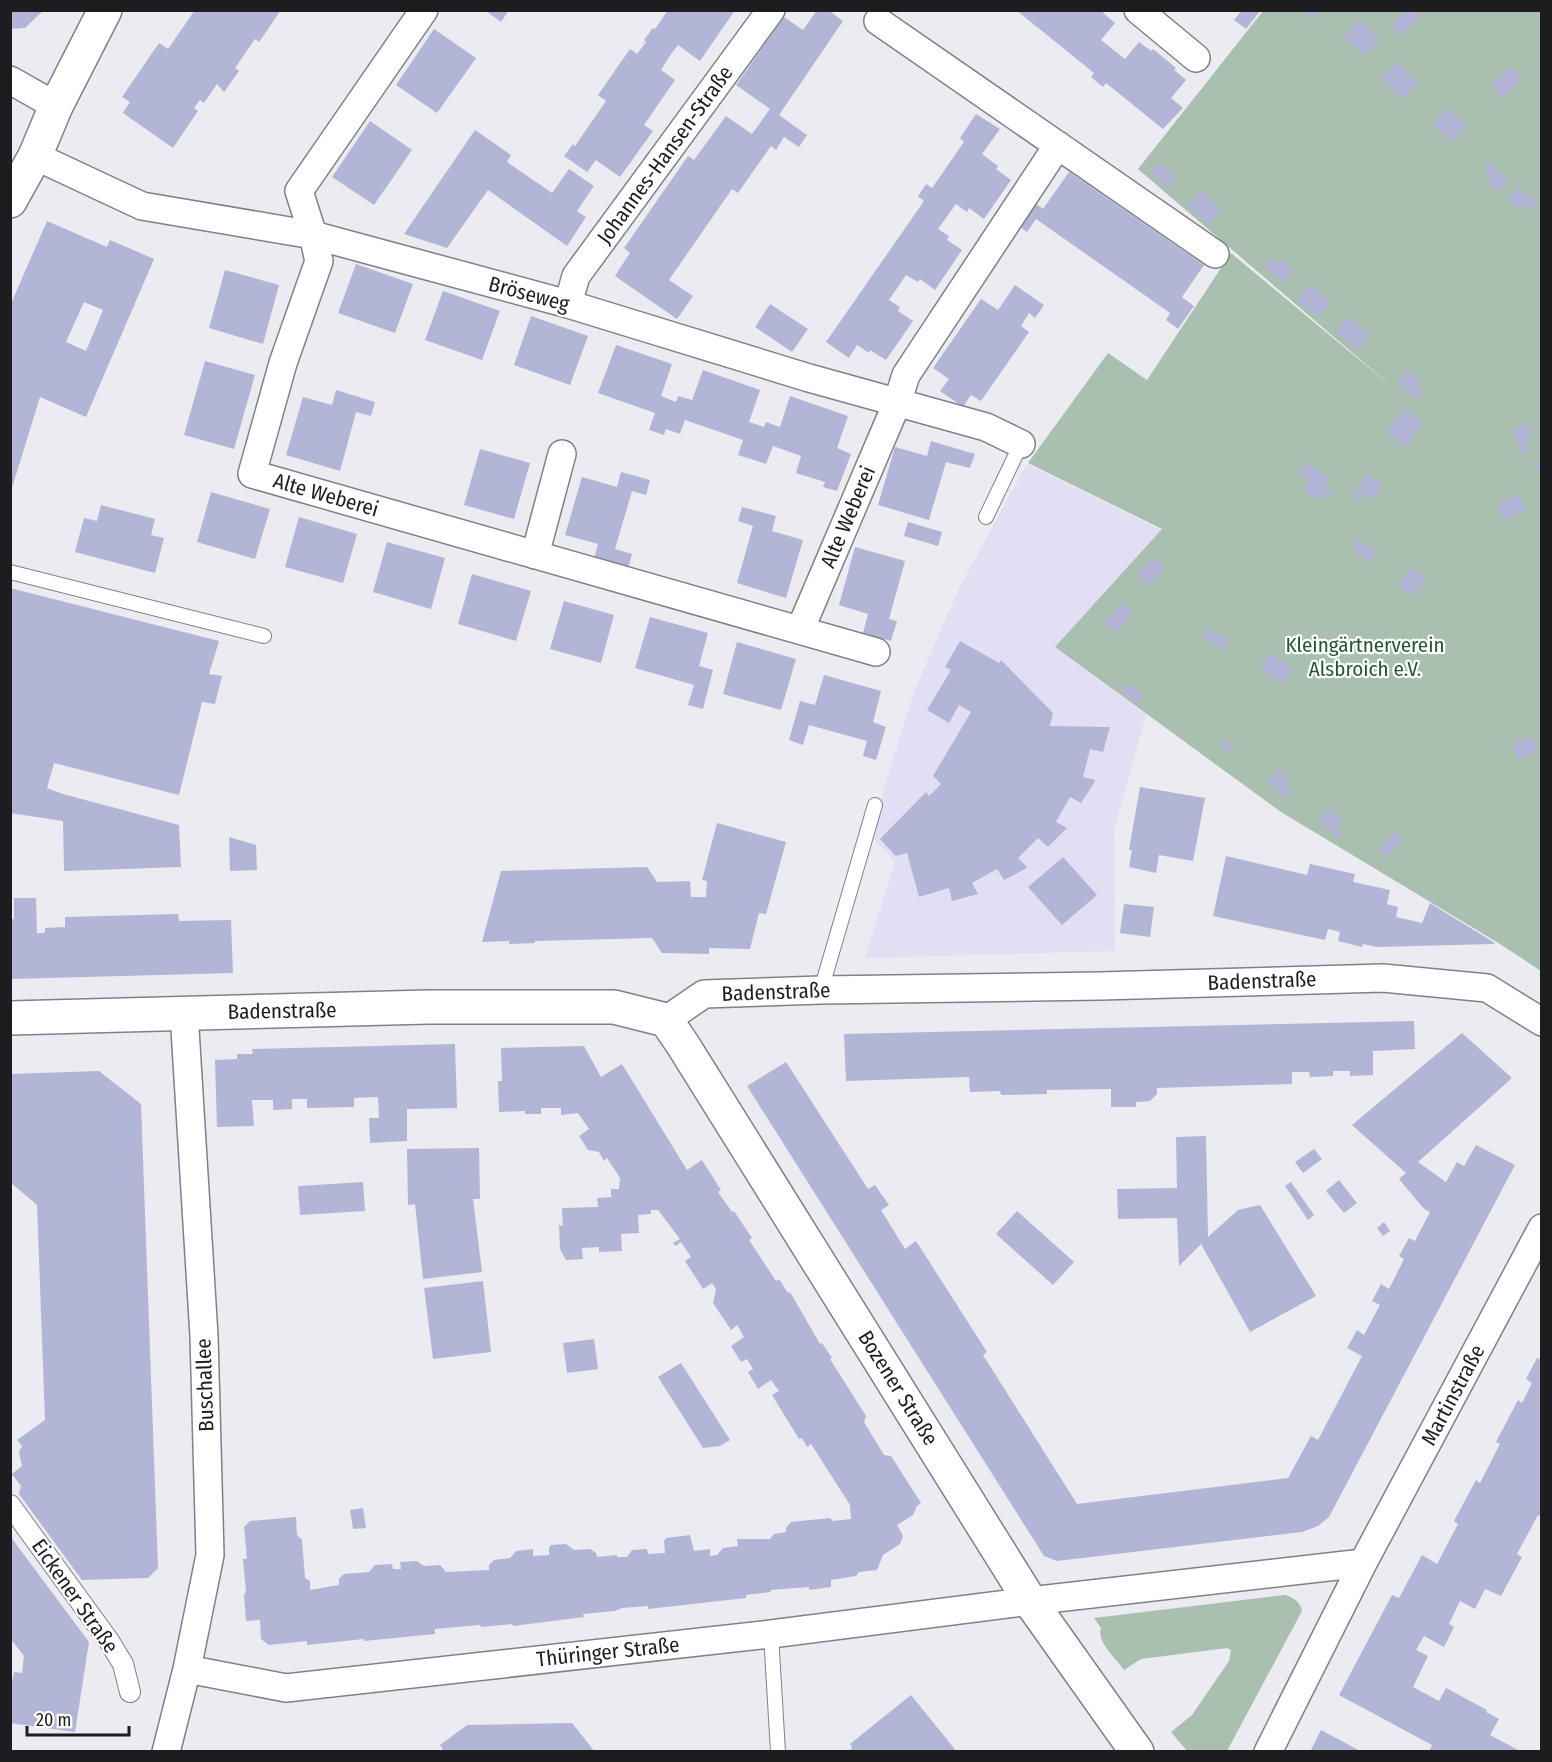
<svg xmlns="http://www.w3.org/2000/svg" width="1552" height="1762" viewBox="0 0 1552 1762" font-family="'Fira Sans Condensed',sans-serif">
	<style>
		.education { fill: #e2dff5 }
		.green { fill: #a9bfaf }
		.building { fill: #b3b5d6; fill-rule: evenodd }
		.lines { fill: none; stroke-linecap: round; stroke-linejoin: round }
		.service-casing { stroke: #808186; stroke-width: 16 }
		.pedestrian-casing { stroke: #808186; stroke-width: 22 }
		.minor-casing { stroke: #808186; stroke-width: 30 }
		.tertiary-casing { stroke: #808186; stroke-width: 36 }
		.service { stroke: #fff; stroke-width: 14 }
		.pedestrian { stroke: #fff; stroke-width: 20 }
		.minor { stroke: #fff; stroke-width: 27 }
		.tertiary { stroke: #fff; stroke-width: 33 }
		.labels { text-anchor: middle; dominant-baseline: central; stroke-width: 4.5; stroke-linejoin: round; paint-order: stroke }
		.street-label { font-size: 21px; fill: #1d1d1f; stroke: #fff }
		.park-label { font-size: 21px; fill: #245635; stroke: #fff }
	</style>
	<rect width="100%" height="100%" fill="#ebebf1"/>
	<!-- education -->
	<path class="education" d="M1027,464L1161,530L1055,647L1146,715L1114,830L1115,951L865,958L895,862L875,840L878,808L914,692L959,588Z"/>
	<!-- green -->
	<path class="green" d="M1263,11H1541V971L1500,944L1281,812L1055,647L1162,529L1028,463L1108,353L1147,380L1231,253L1398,392L1138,169Z
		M1284,1595C1292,1596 1301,1602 1302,1611L1227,1751H1187L1171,1732L1192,1715L1229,1661L1231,1650L1227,1648L1141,1659L1124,1670C1117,1659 1096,1642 1101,1628L1094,1618Z"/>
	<!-- building -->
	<path class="building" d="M10,10H44L25,28L10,29Z
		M195,10H281L259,42L255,39L235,68L239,71L224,92L217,84L204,103L200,100L194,108L198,111L173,148L123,113L130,102L122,97L159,43L168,49Z
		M485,10H509L501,22Z
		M668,10H735L700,61L678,45L669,57L661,70L675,80L644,125L653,131L620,177L596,160L587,172L564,156L573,144L575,146L606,101L598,95L630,49L637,54L646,42L644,40L653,28L655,29Z
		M817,10H828L843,21L779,115L807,135L799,147L784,137L776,150L771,146L738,193L732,189L669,280L693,296L677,319L615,276L630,253L624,248L688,156L694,160L726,116L752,134L770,109L736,85L784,17L803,30Z
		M1016,10H1105L1103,13L1115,23L1101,40L1125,59L1139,42L1151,51L1153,49L1176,68L1174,70L1186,80L1171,98L1183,108L1163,129L1106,83L1103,87L1091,77L1094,73Z
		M1242,10H1261L1246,29L1234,20Z
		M1303,10H1322L1314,20Z
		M1407,10H1417L1422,16L1401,36L1391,25Z
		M1359,19L1380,39L1364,56L1343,37Z
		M434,29L476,58L437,113L396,85Z
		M1397,62L1418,82L1403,99L1382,79Z
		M1511,66L1523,79L1502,98L1490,85Z
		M1448,108L1467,126L1452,142L1433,124Z
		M976,114L1000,129L982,154L998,166L996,169L1011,180L984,219L969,208L967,212L956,204L938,229L949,236L947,240L962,250L935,290L920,279L918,282L906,275L889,300L900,307L898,311L913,321L886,360L870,350L869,353L857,345L849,358L826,342L924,201L918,196L926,184L932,188L964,142L960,138Z
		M370,121L412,150L374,205L332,177Z
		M475,130L511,155L507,162L552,193L569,169L594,186L577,211L586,217L567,246L488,190L447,248L404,234Z
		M1159,162L1177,176L1168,187L1150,173Z
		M1489,163L1509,180L1499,192L1487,182L1491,177L1483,170Z
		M1069,172L1204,265L1182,297L1194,306L1178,329L1166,320L1170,313L1036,219L1027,232L1015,223L1031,200L1043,209Z
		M1518,187L1539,204L1533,210L1526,204L1520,210L1508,200Z
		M1200,191L1222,209L1209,224L1187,207Z
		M47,221L107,247L110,240L154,259L86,417L40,397L11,491L10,306ZM84,302L103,310L86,351L66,342Z
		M1270,258L1277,264L1281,259L1294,270L1282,282L1263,265Z
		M356,264L413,284L395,333L338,313Z
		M225,270L279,285L263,344L209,328Z
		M1310,284L1331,301L1318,317L1297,301Z
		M1015,285L1044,305L1035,318L1029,313L1021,326L1029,332L981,401L971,395L963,407L940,391L949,379L933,368L981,299L998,310Z
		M443,291L500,311L482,360L425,340Z
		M770,304L808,329L792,352L755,327Z
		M531,316L588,336L570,385L514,365Z
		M1347,317L1370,335L1357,351L1335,332Z
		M616,345L672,364L661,396L676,402L678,396L692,400L703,370L760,390L749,422L764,427L766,422L780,427L790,396L848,416L837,448L851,454L837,491L823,487L825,482L796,473L801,456L773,446L766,464L738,455L743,440L685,420L680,434L666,429L664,435L649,430L655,413L598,393Z
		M205,361L255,375L234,449L184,435Z
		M1407,369L1421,380L1416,387L1424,393L1418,400L1397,383Z
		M336,390L375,402L371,416L356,412L340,471L286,455L303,397L332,405Z
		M1405,409L1423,422L1406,447L1386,432Z
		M1527,423L1533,436L1525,440L1530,450L1523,454L1512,430Z
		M931,441L975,454L970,468L946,462L929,520L878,505L895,447L927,456Z
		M480,449L530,463L514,519L464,505Z
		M1542,459V477L1534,463Z
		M1307,462L1330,479L1324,486L1332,493L1327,499L1322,494L1317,500L1303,489L1309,481L1298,474Z
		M621,472L650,480L646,495L632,491L615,549L632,554L628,568L594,559L598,544L565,535L582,477L617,487Z
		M1368,474L1382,484L1373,499L1365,493L1359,501L1352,497Z
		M211,492L270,509L255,559L197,542Z
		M1518,494L1526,510L1504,520L1497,504Z
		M101,505L155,519L151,535L164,538L155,573L75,552L84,518L97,521Z
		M742,507L776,516L772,531L803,540L786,598L737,583L753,526L738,521Z
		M299,517L357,534L343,583L285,567Z
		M908,522L942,532L938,546L904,536Z
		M1356,538L1377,552L1370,562L1355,553L1358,548L1352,544Z
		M387,542L445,558L431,609L373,592Z
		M855,547L905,561L889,619L897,621L891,641L863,633L868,614L839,605Z
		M1153,556L1166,567L1149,586L1137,575Z
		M1410,567L1426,578L1414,596L1398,586Z
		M472,574L531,591L516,641L458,624Z
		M10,588L219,641L209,674L222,676L215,704L202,702L179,795L54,763L47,788L63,794L179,825L181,867L64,871L63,821L10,813Z
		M564,601L614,615L601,663L550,649Z
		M1121,603L1133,613L1116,633L1104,623Z
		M650,617L708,633L699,666L713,670L703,709L688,705L694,685L635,668Z
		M1207,629L1211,633L1213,630L1230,641L1223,650L1202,636Z
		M960,641L999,663L1001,660L1053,713L1050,726L1110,727L1103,752L1090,749L1083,777L1095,780L1094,783L1081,803L1070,797L1056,822L1067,828L1048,847L1038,838L1018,858L1027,867L1025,869L1004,880L997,869L972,883L978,894L952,901L949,888L919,897L907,853L896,856L880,839L926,792L929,796L941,784L933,776L971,712L959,705L949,723L927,710L951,670L945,667Z
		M737,642L796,659L781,710L723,694Z
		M1271,653L1294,669L1283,684L1260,668Z
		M824,675L881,691L873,722L886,727L876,760L863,756L867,741L809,725L803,745L789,740L800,701L815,705Z
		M1130,683L1144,695L1135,704L1121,693Z
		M1532,736L1538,752L1518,759L1512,744Z
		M1226,739L1233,745L1228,752L1220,747Z
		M1278,769L1289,778L1284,785L1292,791L1287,798L1267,781Z
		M1140,787L1205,798L1193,861L1159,855L1156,873L1129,867L1132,850H1129Z
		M1329,809L1342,820L1336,827L1343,834L1339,839L1319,821Z
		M717,823L786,842L766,914L759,913L750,949L709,948V954L662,953L652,938L535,941V943L509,944V941L482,942L501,871L647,867L657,882L690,881L691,897H706L707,881L702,880Z
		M1395,831L1403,839L1387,857L1379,850Z
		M229,837L256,845L257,870L230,871Z
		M1226,856L1307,875L1310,864L1355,874L1353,882L1390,890L1387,904L1398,907L1396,917L1422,923L1430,903L1495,943L1494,944L1377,947L1363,944L1362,947L1338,941L1340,932L1328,929L1325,940L1213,916Z
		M1063,857L1097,895L1062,925L1028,887Z
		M14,898H36L37,933H45V928L65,927V917L178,914L179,921L231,920L233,973L10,979V919H14Z
		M1124,904L1154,907L1150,937L1120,933Z
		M1414,1021L1415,1049L1373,1051V1075L1350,1076V1071H1333V1076L1310,1077L1309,1072H1292V1084L1157,1088V1094L1150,1101L1136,1102V1107H1111V1089L1047,1090V1094L1001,1095L1000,1091L970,1092L969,1077L846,1081L844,1034Z
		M1462,1033L1512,1078L1418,1162L1446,1182L1457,1162L1464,1166L1476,1145L1515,1165L1329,1517L1318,1526L1302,1532L1057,1561L1044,1556L747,1086L786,1062L868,1189L875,1185L889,1205L881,1210L905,1249L916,1241L987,1352L983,1355L1077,1504L1288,1478L1311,1436L1318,1440L1362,1356L1347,1348L1357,1330L1364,1335L1380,1305L1372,1301L1381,1284L1389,1289L1404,1259L1399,1256L1409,1238L1415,1241L1430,1212L1424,1209L1399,1179L1406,1173L1352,1125Z
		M455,1044L457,1108L407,1109V1141L370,1143L369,1118H379L378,1097L354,1098V1107L307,1108V1099H292V1109L273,1110V1100H252L254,1126L217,1127L215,1060L237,1059V1054H253L252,1049Z
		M584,1046L601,1077L622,1064L687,1170L702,1160L721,1190L718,1192L732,1212L734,1211L752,1238L749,1240L776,1281L779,1279L788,1293L790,1292L820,1344L822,1343L832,1358L830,1359L866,1416L864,1422L884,1455L891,1456L921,1503L917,1506L913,1515L897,1525L903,1536L900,1544L883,1555L877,1570L859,1572L856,1576L831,1580V1587L809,1590V1587L770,1590L771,1592L746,1595V1598L648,1609V1606L622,1608L615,1611L583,1614L584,1617L513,1626L512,1624L481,1627L480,1625L435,1629V1634L364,1641V1639L307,1645V1641L269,1645L261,1639L260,1620L246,1621L244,1595L246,1592L243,1559H247L244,1527L250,1521L296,1517L297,1535L302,1540L305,1578L310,1581V1590L339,1585V1579L344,1574L369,1572L375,1565L392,1564L393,1569H401L400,1562L417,1561L424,1566L440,1565L446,1572L489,1570V1565L494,1560L510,1558L516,1551L533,1549V1556L549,1555V1548L551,1545L566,1544L574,1550L590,1549L596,1553L597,1557L617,1555V1557H627L632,1550L647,1549L648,1554L665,1553L664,1541L666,1538L690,1535L694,1551L710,1549V1556L717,1555L723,1548L738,1546L737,1539H770L774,1534L786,1532V1528L791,1522L830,1518L833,1521L851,1519L850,1505L811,1444L807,1447L802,1438L799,1439L772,1395L779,1391L771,1380L758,1389L748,1372L753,1369L747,1359L741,1362L731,1346L744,1337L737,1325L731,1330L713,1303L716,1289L712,1283L703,1289L685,1261L691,1257L681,1242L675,1246L673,1243L680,1239L658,1210H651V1214L638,1215L639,1233L621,1234L622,1251L599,1252V1247L582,1248L583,1259L566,1260L560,1249L559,1225L563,1226L562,1208L598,1207L597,1198L611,1197V1189H619L620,1178L607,1158L604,1161L599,1152L588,1150L579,1136L589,1129L578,1113L561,1115V1108H541V1114H525V1111L499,1112L498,1081H502L501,1048Z
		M99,1071L141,1104L158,1568L148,1578L82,1580L19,1494L21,1486L12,1474L22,1466L19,1452L22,1446L17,1440L45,1420L37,1205L10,1182V1074Z
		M1206,1136L1208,1237L1238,1210L1260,1205L1316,1296L1250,1332L1201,1244L1179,1266L1177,1218L1118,1219L1117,1189L1177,1188L1176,1137Z
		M479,1148L480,1199H473L482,1272L423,1279L415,1204L408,1205L407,1149Z
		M1314,1149L1322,1159L1303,1173L1295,1162Z
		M1339,1180L1357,1203L1344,1213L1326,1191Z
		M363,1182L365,1211L300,1215L298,1186Z
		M1291,1182L1314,1215L1308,1220L1285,1186Z
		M1017,1211L1074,1262L1053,1285L996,1234Z
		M1384,1222L1390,1231L1383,1236L1377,1228Z
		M483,1281L491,1352L433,1359L424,1288Z
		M594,1339L598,1369L567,1373L563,1343Z
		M1537,1358L1542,1361V1517L1538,1515L1517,1554L1522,1557L1501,1596L1485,1589L1475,1609L1460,1601L1449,1624L1454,1627L1444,1647L1424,1636L1416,1650L1428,1656L1413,1687L1439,1701L1446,1688L1487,1710L1486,1712L1499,1719L1490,1735L1522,1752H1429L1432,1745L1339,1695L1392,1595L1399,1598L1422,1555L1437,1564L1458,1524L1454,1521L1476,1480L1480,1483L1500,1444L1496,1442L1518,1400L1522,1403L1532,1383L1526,1379Z
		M681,1363L730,1440L720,1446L703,1448L658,1377Z
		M363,1508L366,1528L353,1529L350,1510Z
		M10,1536L89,1642L75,1732L10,1723V1693L14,1672L22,1673L24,1656L10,1638Z
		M911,1695L957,1752H848L852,1748L850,1744Z
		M572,1723L595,1752H444L440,1745L467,1725Z
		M1321,1730L1362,1752H1310Z"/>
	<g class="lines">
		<defs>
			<path id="service" d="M986,517L1021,444
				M10,572L264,636
				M821,990L875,805
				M771,1634L778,1752"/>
			<path id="pedestrian" d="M10,1505L109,1641L123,1664L130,1692"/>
			<path id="minor" d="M424,10L299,191L313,235L319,261L283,363L252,474L876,652
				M1138,10L1196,58
				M878,21L1215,254
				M10,80L56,106
				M35,156L142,206L313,235L420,264L568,304L809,378L986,427L1021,444
				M568,304L576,276L771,10
				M535,555L562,454
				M800,630L897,403L906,375L1058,145
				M666,1020L704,994L821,990L1100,986L1383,978L1487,988L1542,1022
				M187,1669L286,1688L771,1634L1030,1601L1363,1563
				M166,1752L187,1669L210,1555L204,1336L184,1013
				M1268,1752L1363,1563L1542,1228"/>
			<path id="tertiary" d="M10,201L35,156L56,106L105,10
				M10,1018L428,1007H614L666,1020L683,1045L1030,1601L1137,1752"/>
		</defs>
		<!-- service casing -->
		<use href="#service" class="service-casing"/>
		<!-- pedestrian casing -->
		<use href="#pedestrian" class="pedestrian-casing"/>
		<!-- minor casing -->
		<use href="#minor" class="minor-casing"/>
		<!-- tertiary casing -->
		<use href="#tertiary" class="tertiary-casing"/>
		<!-- service -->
		<use href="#service" class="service"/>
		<!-- pedestrian -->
		<use href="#pedestrian" class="pedestrian"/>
		<!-- minor -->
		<use href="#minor" class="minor"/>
		<!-- tertiary -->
		<use href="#tertiary" class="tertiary"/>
	</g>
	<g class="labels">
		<!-- street labels -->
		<g class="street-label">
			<text transform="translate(665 155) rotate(-54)">Johannes-Hansen-Straße</text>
			<text transform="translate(529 294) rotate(15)">Bröseweg</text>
			<text transform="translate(326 495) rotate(16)">Alte Weberei</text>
			<text transform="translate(848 517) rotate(-67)">Alte Weberei</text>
			<text transform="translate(1262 981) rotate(-2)">Badenstraße</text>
			<text transform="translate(776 992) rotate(-2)">Badenstraße</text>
			<text transform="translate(282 1011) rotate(-1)">Badenstraße</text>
			<text transform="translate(205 1385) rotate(-92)">Buschallee</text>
			<text transform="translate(898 1388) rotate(58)">Bozener Straße</text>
			<text transform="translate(1453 1395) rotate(-62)">Martinstraße</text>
			<text transform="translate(75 1596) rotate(55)">Eickener Straße</text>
			<text transform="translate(608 1652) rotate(-6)">Thüringer Straße</text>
		</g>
		<!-- park labels -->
		<g class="park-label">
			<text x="1365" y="645">Kleingärtnerverein<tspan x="1365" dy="24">Alsbroich e.V.</tspan></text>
		</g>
	</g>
	<!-- border -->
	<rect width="1552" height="1762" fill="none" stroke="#1d1d1f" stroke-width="24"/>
	<!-- scale -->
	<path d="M27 1726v9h102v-9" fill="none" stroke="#1d1d1f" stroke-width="3"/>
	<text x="36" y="1726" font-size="18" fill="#1d1d1f" stroke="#ffffff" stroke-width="4.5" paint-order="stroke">20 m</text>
</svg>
